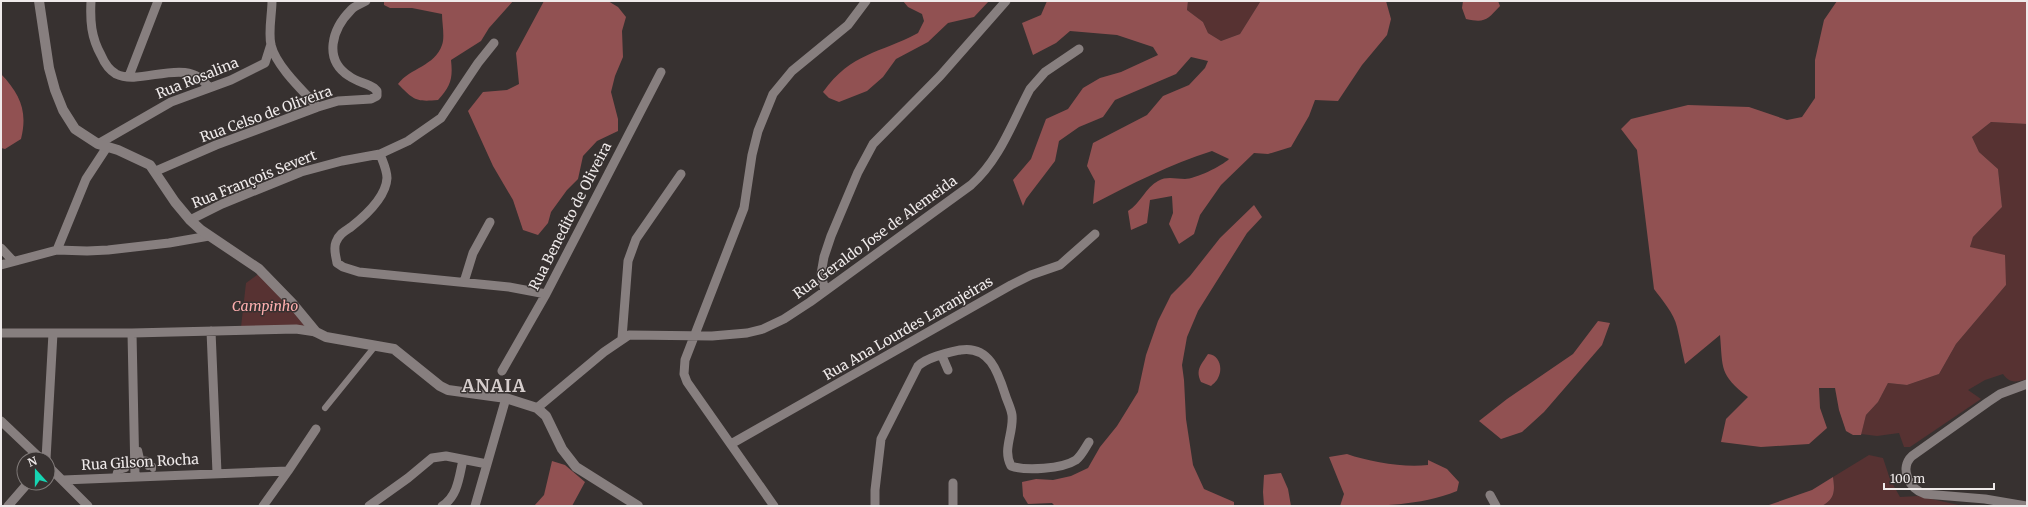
<svg xmlns="http://www.w3.org/2000/svg" width="2028" height="507" viewBox="0 0 2028 507" font-family="Merriweather,serif">
	<style>
		.green { fill: #573232 }
		.forest { fill: #915152 }
		.lines { fill: none; stroke-linecap: round; stroke-linejoin: round }
		.pedestrian { stroke: #877f7f; stroke-width: 6 }
		.minor { stroke: #877f7f; stroke-width: 9 }
		.tertiary { stroke: #877f7f; stroke-width: 10 }
		.labels { text-anchor: middle; dominant-baseline: central; stroke-width: 3; stroke-linejoin: round; paint-order: stroke }
		.street-label { font-size: 14px; fill: #efeaea; stroke: #373130 }
		.park-label { font-size: 14px; font-style: italic; fill: #fdaeae; stroke: #373130 }
		.district-label { font-size: 18px; font-weight: bold; letter-spacing: 1px; fill: #d6cecd; stroke: #373130 }
	</style>
	<rect width="100%" height="100%" fill="#373130"/>
	<!-- green -->
	<path class="green" d="M1188,1H1263L1260,2L1240,34L1221,41L1208,33L1203,22L1187,10Z
		M1991,122L2027,124V379C2016,382 2010,384 2003,374L1985,380L1968,390L1981,399L1910,447H1904L1899,433L1877,436L1861,434L1866,415L1878,402L1888,383L1907,385L1939,374L1956,344L2006,285L1970,247L1973,237L2002,207L1998,169L1979,152L1972,137Z
		M261,272L313,328L241,327L246,283Z
		M1869,455L1883,458L1890,479L1900,497L1918,496L1963,506H1822C1835,499 1835,491 1833,477Z"/>
	<!-- forest -->
	<path class="forest" d="M384,1H513L489,28L481,41L451,60C453,78 451,86 438,100C415,102 414,100 398,84C410,68 435,66 442,45C445,37 442,23 442,14L412,8H390L384,5Z
		M544,1H608L618,7L626,17L622,31L623,57L615,76L611,92L618,119V131L597,141L583,156L578,179L567,190L551,212L548,223L538,235L523,230L513,200L493,166L468,111L483,92L507,90L519,84L516,53Z
		M903,1H989L974,17L948,23L928,42L896,59L883,77L867,91L839,102L829,98L823,92C852,52 879,54 918,33L924,21L922,14L908,7Z
		M1047,1H1188L1187,10L1203,22L1208,33L1221,41L1240,34L1260,2L1263,1H1386L1391,19L1387,35L1362,65L1338,101L1315,100L1309,116L1291,147L1268,154L1254,153L1221,185L1200,215L1194,234L1179,244L1169,224L1173,213L1172,196L1150,200L1147,223L1131,230L1128,211C1140,204 1146,187 1158,181C1167,176 1175,179 1185,179C1195,179 1222,166 1229,159L1212,151C1170,164 1132,184 1093,204L1095,181L1087,166L1093,143L1147,115L1163,96L1189,85L1205,68L1208,61L1191,57L1176,74L1115,100L1103,117L1079,127L1059,141L1055,161L1026,199L1023,206L1013,180L1031,159L1046,119L1068,109L1083,88L1100,78L1121,72L1158,55L1153,47L1117,35L1070,31L1056,43L1033,55L1022,23L1041,15Z
		M1463,1H1498L1500,6C1487,20 1485,23 1466,19L1462,8Z
		M1837,1H2027V124L1991,122L1972,137L1979,152L1998,169L2002,207L1973,237L1970,247L2005,255L2006,285L1956,344L1939,374L1907,385L1888,383L1878,402L1866,415L1861,435H1853L1846,431L1839,410L1835,388H1819L1820,408L1827,428L1809,444L1761,447L1721,442L1726,419L1748,397C1719,374 1723,369 1720,335L1685,364C1682,352 1680,339 1677,327C1674,313 1662,300 1654,289L1637,150L1621,129L1631,119L1688,105L1749,107L1787,120L1802,117L1815,98V60L1824,20Z
		M1,74C20,94 28,111 21,139L5,149L1,148Z
		M1254,205L1262,217L1247,233L1198,311L1187,337L1182,365L1184,380L1186,419L1193,465L1204,489L1234,502V506H1055L1052,503L1028,504L1023,496L1022,482L1036,479L1053,480L1071,476L1088,468L1100,447L1117,426L1138,392L1146,355L1158,321L1171,295L1190,276L1220,238Z
		M1598,321L1610,323L1602,345L1544,412L1522,432L1501,439L1479,421L1507,399L1573,354Z
		M1208,354C1220,355 1223,369 1218,378C1217,381 1213,384 1211,386L1201,382C1195,370 1201,365 1208,354Z
		M1347,454C1370,462 1404,468 1428,465V460L1447,469L1459,482L1457,491C1419,506 1380,506 1340,506L1344,494L1329,457Z
		M552,461L565,465L585,482L572,506H534L544,495Z
		M1281,473L1288,489L1291,506H1264L1263,492L1264,475Z
		M1833,477C1835,491 1835,499 1822,506H1766L1812,490Z"/>
	<g class="lines">
		<!-- pedestrian -->
		<path class="pedestrian" d="M325,408L376,345
			M134,450H139L141,459L148,460V467L153,466V469
			M115,477L116,472L126,469V466L133,465L135,466"/>
		<!-- minor -->
		<path class="minor" d="M91,1C90,21 91,37 101,55C104,62 109,70 116,74C142,87 188,54 209,88
			M272,1C272,14 268,32 271,45C276,66 303,91 318,107
			M129,76L158,1
			M98,144L171,102L231,80L265,63L271,44
			M380,154C383,162 387,170 387,178C386,197 365,216 351,227C345,231 339,234 336,242C333,249 336,256 337,263L343,267L359,272L509,287L546,294
			M156,171L216,145L318,107L338,101L371,99L377,96V91L374,88C367,83 357,82 349,76C323,59 332,29 351,10C354,6 361,4 366,1
			M190,220L222,204L301,172L342,161L380,154L408,141L441,118L478,63L494,43
			M1,248L13,261
			M57,250L86,179L107,147
			M1,265L57,250L87,251L108,250L169,243L209,236
			M464,282L473,253L490,222
			M825,291L821,274L824,257L831,236L858,172L873,144L940,76L1006,1
			M211,331L217,473
			M1,333H132L296,329L316,332
			M132,333L135,476
			M622,338L628,261L636,239L681,174
			M942,356L948,370
			M502,371L546,294L661,72
			M537,408L604,352L629,335L712,336L747,333L763,329L784,319L810,302L971,185C1000,159 1012,123 1030,89L1045,72L1079,49
			M1,421L41,459
			M731,444L1011,285L1031,275L1060,265L1095,234
			M46,459L53,333
			M48,466L88,506
			M63,480L288,471L316,429
			M953,483V506
			M1490,495L1496,506
			M8,506L28,483
			M263,506L288,471
			M369,506L408,478L432,458L446,456L487,464
			M442,506C458,496 459,477 463,460
			M475,506L506,398
			M774,506L687,382L684,374L685,360L744,208L752,155L758,131L773,94L792,71L848,25L866,1
			M875,506V490L881,439L918,366C928,357 947,353 960,350C989,345 998,372 1005,394C1007,401 1011,408 1012,415C1014,433 1002,449 1011,466C1026,471 1062,469 1076,460C1082,455 1085,448 1089,442
			M2026,506L1985,499L1925,494C1909,489 1899,468 1912,456L1988,402L2000,394L2027,384"/>
		<!-- tertiary -->
		<path class="tertiary" d="M39,1L49,68L55,90L63,110L75,129L98,144L118,150L150,165L175,202L190,220L201,230L259,269L292,303L316,332L326,337L394,349L440,386L448,390L506,398L537,408L546,416L562,449L576,467L638,506"/>
	</g>
	<g class="labels">
		<!-- street labels -->
		<g class="street-label">
			<text transform="translate(197 78) rotate(-22)">Rua Rosalina</text>
			<text transform="translate(266 114) rotate(-20)">Rua Celso de Oliveira</text>
			<text transform="translate(254 179) rotate(-22)">Rua François Severt</text>
			<text transform="translate(570 216) rotate(-63)">Rua Benedito de Oliveira</text>
			<text transform="translate(875 237) rotate(-36)">Rua Geraldo Jose de Alemeida</text>
			<text transform="translate(908 328) rotate(-30)">Rua Ana Lourdes Laranjeiras</text>
			<text transform="translate(140 462) rotate(-3)">Rua Gilson Rocha</text>
		</g>
		<!-- park labels -->
		<g class="park-label">
			<text x="265" y="306">Campinho</text>
		</g>
		<!-- district labels -->
		<g class="district-label">
			<text x="494" y="385">ANAIA</text>
		</g>
	</g>
	<!-- border -->
	<rect width="2028" height="507" fill="none" stroke="#efeaea" stroke-width="4"/>
	<!-- north arrow -->
	<g transform="translate(36 471) rotate(339)"><circle r="19" fill="#373130" stroke="#817b7a"/>
	<path d="M0-3L7 15L0 10L-7 15Z" fill="#16d5b3"/>
	<text y="-6" font-size="11" font-weight="bold" text-anchor="middle" fill="#efeaea">N</text>
	</g>
	<!-- scale -->
	<path d="M1884 483v6h110v-6" fill="none" stroke="#efeaea" stroke-width="2"/>
	<text x="1890" y="483" font-size="12" fill="#efeaea" stroke="#373130" stroke-width="3" paint-order="stroke">100 m</text>
</svg>
